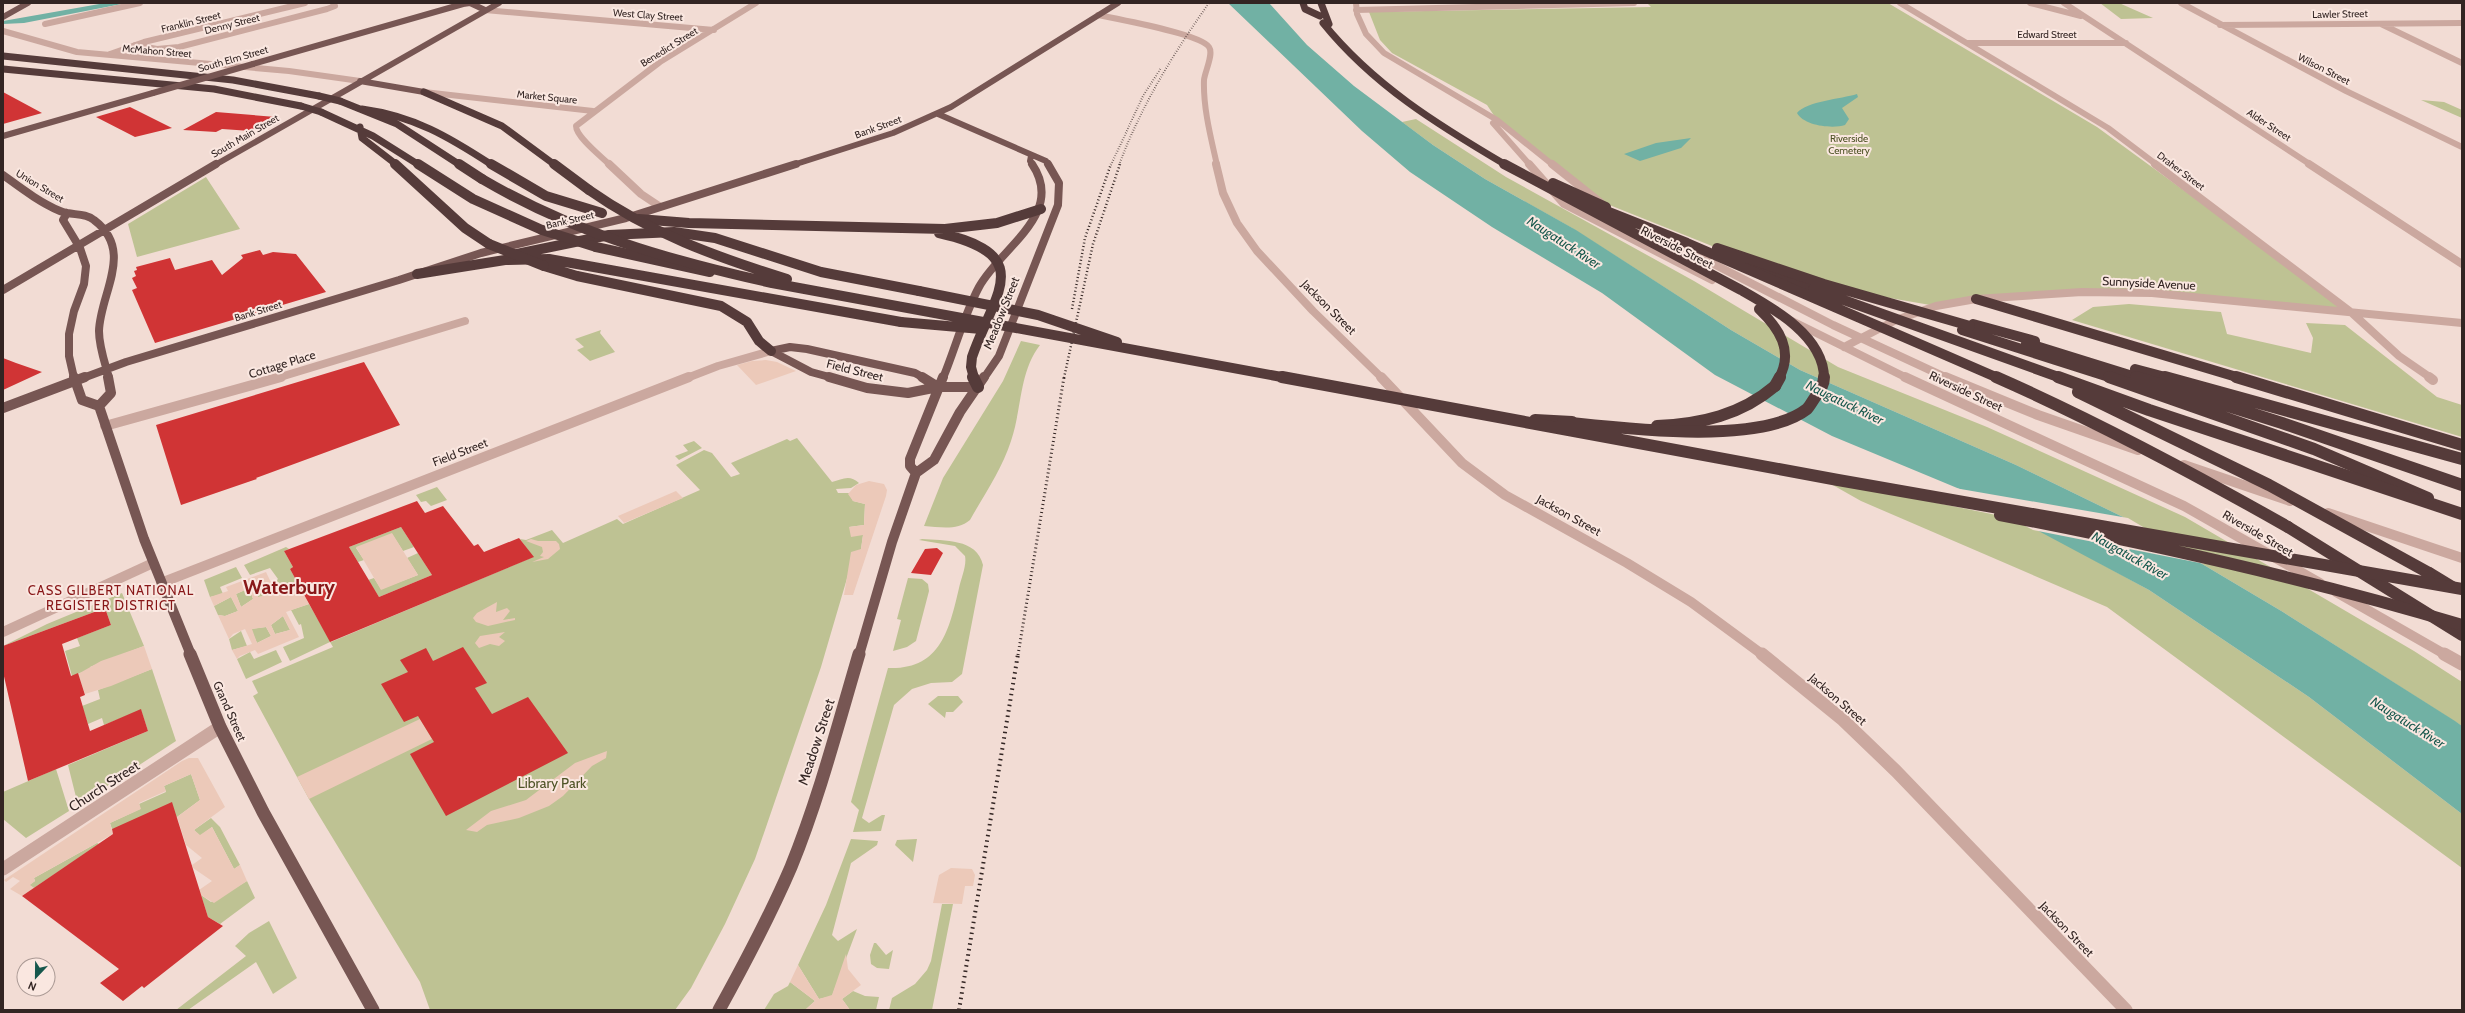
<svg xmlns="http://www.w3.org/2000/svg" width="2465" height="1013" viewBox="0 0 2465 1013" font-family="Cabin,sans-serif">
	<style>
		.green { fill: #bec293 }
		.plaza { fill: #ecc9b9; fill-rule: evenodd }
		.water { fill: #71b1a4 }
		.pier { fill: #f2dcd4 }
		.building { fill: #d03435; fill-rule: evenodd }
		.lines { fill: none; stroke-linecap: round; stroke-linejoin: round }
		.minor-far3 { stroke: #cba89f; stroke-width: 6 }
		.minor-far2 { stroke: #cba89f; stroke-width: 8 }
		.minor-far1 { stroke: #cba89f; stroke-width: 10 }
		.minor { stroke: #cba89f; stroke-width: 13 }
		.major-far3 { stroke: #775653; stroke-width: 6 }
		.major-far2 { stroke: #775653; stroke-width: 8 }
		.major-far1 { stroke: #775653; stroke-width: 10 }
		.major { stroke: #775653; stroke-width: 13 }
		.highway-far2 { stroke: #553b3a; stroke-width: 7 }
		.highway-far1 { stroke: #553b3a; stroke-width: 10 }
		.highway { stroke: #553b3a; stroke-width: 12 }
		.rail-far3 { stroke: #332523; stroke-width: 2; stroke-dasharray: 0.5 2; stroke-linecap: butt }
		.rail-far2 { stroke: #332523; stroke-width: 2.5; stroke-dasharray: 1 2.5; stroke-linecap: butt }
		.rail-far1 { stroke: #332523; stroke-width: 3; stroke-dasharray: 1 3; stroke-linecap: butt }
		.rail { stroke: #332523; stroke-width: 4; stroke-dasharray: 1.5 4; stroke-linecap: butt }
		.major-bridge { stroke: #775653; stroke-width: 6 }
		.highway-bridge-far2 { stroke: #553b3a; stroke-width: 7 }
		.highway-bridge-far1 { stroke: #553b3a; stroke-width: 10 }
		.highway-bridge { stroke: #553b3a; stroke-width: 12 }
		.labels { text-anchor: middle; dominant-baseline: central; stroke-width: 4; stroke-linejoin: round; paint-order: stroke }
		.far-street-label { font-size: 10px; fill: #332523; stroke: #fae7e0 }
		.far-park-label { font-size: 10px; fill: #4e5326; stroke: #fae7e0 }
		.street-label { font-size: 12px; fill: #332523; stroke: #fae7e0 }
		.water-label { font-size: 13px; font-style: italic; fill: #16574c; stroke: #fae7e0 }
		.neighbourhood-label { font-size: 13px; letter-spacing: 1px; fill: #881718; stroke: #fae7e0 }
		.near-street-label { font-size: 14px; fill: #332523; stroke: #fae7e0 }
		.near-park-label { font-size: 14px; fill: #4e5326; stroke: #fae7e0 }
		.town-label { font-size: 20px; font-weight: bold; fill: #881718; stroke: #fae7e0 }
	</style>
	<rect width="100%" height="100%" fill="#f2dcd4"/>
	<!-- green -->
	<path class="green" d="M1647,3H1888L2097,127L2352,313L2196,297L2064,293L1936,306L1884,297L1737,256L1587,196L1497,120L1487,105L1392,53L1380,40L1369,12L1651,7Z
		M2100,3H2119L2153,18L2121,19Z
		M2421,100L2444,102L2462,110V118Z
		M1416,119L1506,177L1694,281L1838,367L1987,427L2185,517L2414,651L2462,682V726L2283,612L2123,517L2016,465L1800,370L1731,330L1572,228L1485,179L1433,145L1402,122Z
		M206,177L240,229L137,257L128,224Z
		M2129,304L2221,312L2227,334L2311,353L2313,338L2306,323L2345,325L2437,397L2462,405V437L2072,320L2093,307Z
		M601,330L600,333L615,352L590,361L577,350L584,347L575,339Z
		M1021,341L1040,345C1019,372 1022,409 1011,441C1002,469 984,495 970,520C957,531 940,527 924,526L943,478L1003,381Z
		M797,438L832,482C842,479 850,474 859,483L851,488L836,489L838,493H849L853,501L865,504L864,525L849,527L863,535L861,549L848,575L821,667L755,859L725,924L691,988L675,1010H430L420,982L309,799L253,696L258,693L252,681L333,647L330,642L290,661L283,647L304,638L301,624L299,625L291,610L309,604L331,642L533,557L520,539L526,540L552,530L563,543L617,519L623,524L700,490L676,465L704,450L712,453L731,477L740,474L731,463L787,439L790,441Z
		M694,441L702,448L679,460L675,456L688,451L683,445Z
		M1808,471L1868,489L2021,520L2149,590L2309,697L2462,814V868L2107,607L1861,501Z
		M437,487L447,500L431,506L426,501L421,502L416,495Z
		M401,527L414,547L403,551L392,534L356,548L364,560L358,562L349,547Z
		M922,539C944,541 977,538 983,565L962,674L952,682L931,683L912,689L894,705L862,818L869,823L882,815H885L881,831L853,832L859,810L851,802L888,668C940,670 949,631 959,588C961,579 967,565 965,556L955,546L919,540Z
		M286,547L289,549L284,551L293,567L290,569L300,587L282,593L276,581L278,579L270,568L250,575L244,565Z
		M418,553L432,575L379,597L368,580L374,578L381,589L418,575L407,558Z
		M236,567L242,578L220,587L223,594L210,597L204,580Z
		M908,578L922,579L928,584L929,591L916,641L907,647L893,651L901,620L897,619Z
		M266,581L272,595L258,597L254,588Z
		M245,590H250L253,599L241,607L236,594Z
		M122,593L144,646L90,667L91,669L72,676L65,651L80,646L77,638L111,625L105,608L3,646L47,624Z
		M231,597L238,611L225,616L218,615L214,606Z
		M283,616L290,630L275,634L271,625Z
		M266,627L271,636L257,643L251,629Z
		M241,631L247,646L232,650L229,639Z
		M276,650L282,662L246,679L237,659L250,652L254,659Z
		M152,669L176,741L78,805L68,765L148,731L141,710L104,725L102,718L88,724L82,706L100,699L98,690Z
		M938,696H958L963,702L953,712H946L945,718L928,704Z
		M56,769L69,811L26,838L3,819V792Z
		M191,774L200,800L177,817L112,829L110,823L140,809L139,804L166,792L164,786Z
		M211,818L220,827L240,865L234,869L212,827L200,836L194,830Z
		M851,839L878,841L877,845L851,863L832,935L838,941L857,929L832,996L819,999L798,965L826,905Z
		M917,839L913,862L895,845L897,840Z
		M97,843L99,844L34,888L29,885L35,881L34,878Z
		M247,881L255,898L220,924L208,917L201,895L211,902Z
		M942,904H953L932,1010H889L892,998L915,984L927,970L931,961Z
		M269,921L297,978L273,994L256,962L188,1010H176L246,956L235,946L249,933Z
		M874,943H876L886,955L893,950L889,969L877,968L871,964L870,955Z
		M790,982L815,1001L805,1010H764L774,994L788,986Z
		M853,991L865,996L879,997L876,1010H850L842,999Z"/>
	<!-- plaza -->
	<path class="plaza" d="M766,360L777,362L796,371L756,385L737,365L752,361Z
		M869,481L884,484L887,490L886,496L853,595H844L851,552L861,549L863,535L851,537L849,527L864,525L865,504L853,501L848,494L856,485Z
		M676,491L683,498L624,523L618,516Z
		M392,533L418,575L381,590L356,547Z
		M531,539L538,541H556L559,544L560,549L548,559L532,562L544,557L540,556L543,552L542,547L526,541Z
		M266,572L277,595L300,587L309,604L286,612L299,637L258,654L255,650L240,656L237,659L232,650L252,644L245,629L233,634L229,639L218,615L225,616L238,611L231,597L214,606L210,597L228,591L226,587ZM266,582L272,595L258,597L254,588ZM245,590H250L253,599L241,607L236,594ZM283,616L290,630L275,634L271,625ZM266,627L271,636L257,643L252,629Z
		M497,602L496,612L507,608L510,611L503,620L515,618V620L488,626L476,622L473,618L477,613Z
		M505,632L499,637L505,641L499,646L490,644L479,648L475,643L480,636Z
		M144,646L152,669L111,686L85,694L78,674L101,661Z
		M420,719L432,739L309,799L297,777Z
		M607,751L606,758L592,766L563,796L549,806L519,818L487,825L477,832L466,830L491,811L526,800L575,763Z
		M189,758H198L225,807L194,830L200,835L212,827L234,869L240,865L247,881L214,903L201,895L199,890L212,881L193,868L192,865L202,858L186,845L177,817L200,800L191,774L164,786L166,791L139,803L141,809L110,823L113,834L34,878L35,881L30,885L34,888L22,896L10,889L20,881L13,877L6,882L4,880L182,761Z
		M951,868L972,869L975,875L973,886H965L962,904L933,903L939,875Z
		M846,954L848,969L861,985L842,999L850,1010H805L815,1001L790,982L798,965L819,999L832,995Z"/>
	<!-- water -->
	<path class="water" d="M105,3H127L24,23L3,24V21Z
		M1228,3H1269L1307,45L1354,86L1433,145L1485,179L1576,230L1731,330L1800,370L2016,465L2123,517L2283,612L2455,721L2462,726V814L2309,697L2149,590L1962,490L1832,436L1715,375L1602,293L1492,227L1410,172L1362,131Z
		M1857,94L1858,97L1842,108L1849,119L1845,125C1833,129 1804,126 1797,113C1807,101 1841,99 1857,94Z
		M1691,138L1681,148L1640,161L1624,154L1656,143Z"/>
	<!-- pier -->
	<path class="pier" d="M1949,487L2128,518L2205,564L2033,530Z"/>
	<!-- building -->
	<path class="building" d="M3,92L42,113L3,124Z
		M130,107L172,128L135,137L96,117Z
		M216,112L276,117L251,131L222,129L216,132L183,130Z
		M260,250L263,255L273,252L296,254L326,292L155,343L132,290L137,288L132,278L136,276L134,271L137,270L136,267L170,258L175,270L212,260L222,275L243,258L241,255Z
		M3,358L16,363L42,372L3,390Z
		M364,362L400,425L256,478L257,479L181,505L156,425Z
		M417,501L425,513L443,506L474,546L478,544L484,552L519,538L534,557L330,642L290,569L293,567L284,551ZM401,527L432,575L379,597L349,547Z
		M937,548L943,553L931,575L911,573L925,549Z
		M105,608L111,625L62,644L71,676L78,673L85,695L80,697L90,731L141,709L148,731L28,781L3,672V646Z
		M463,647L487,683L475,688L492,714L528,697L568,753L446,816L410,754L434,742L418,716L404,722L381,684L408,672L400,660L426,648L433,661Z
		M172,802L208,917L223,926L144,988L142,986L123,1001L100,983L119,969L22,896L113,834L112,829Z"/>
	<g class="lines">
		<!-- minor-far3 -->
		<path class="minor-far3" d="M1356,3L1357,14L1366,34L1384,53L1497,120L1553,165
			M1900,3L2108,128L2157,165
			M2030,3L2081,16
			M2064,3L2311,165
			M2181,3L2346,91L2462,147
			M485,10L714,30
			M1356,10L1634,3
			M1098,15C1117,19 1201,34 1209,47C1214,54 1205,71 1204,80C1203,108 1211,138 1217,165
			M45,24L140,3
			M2381,24L2462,63
			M2220,25L2462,23
			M3,31L77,52L289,71L360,81
			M1968,43H2126
			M135,45L157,49L179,47L327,9L335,6L333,3
			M110,54L144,42L305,3
			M424,92L593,111
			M1493,123L1530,165
			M610,165C602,157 576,137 576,126L660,62L756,3"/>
		<!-- minor-far2 -->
		<path class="minor-far2" d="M609,164L641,194L659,206
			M1216,164L1223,193L1237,223L1257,251L1313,311L1382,378
			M1529,164L1564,204L1712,280
			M1552,164L1601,203
			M2155,164L2352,313L2399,356L2431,378
			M2309,164L2462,264
			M1659,236L1833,325L1947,378
			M1790,320L1907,378
			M1844,347L1896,320L1936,306L1976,299L2082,292L2152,293L2462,323
			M277,378L465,321
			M687,378L718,366L771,351"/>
		<!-- minor-far1 -->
		<path class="minor-far1" d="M1381,377L1462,463L1505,495L1627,563L1691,602L1763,655
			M1905,377L2184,506L2320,583
			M1945,377L2038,415L2138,450
			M2429,377L2433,380
			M105,426L281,377
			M2184,465L2290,501
			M2328,513L2462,558
			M161,583L689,377
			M2336,592L2446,655
			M3,632L153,563"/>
		<!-- minor -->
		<path class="minor" d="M1762,654L1843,720L1896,771L2126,1010
			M2444,654L2462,664
			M3,869L220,727"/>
		<!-- major-far3 -->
		<path class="major-far3" d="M3,17L28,3
			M253,64L463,4L470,3L485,10
			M360,81L424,92
			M938,114L1046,161L1048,165
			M3,136L153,93
			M1031,156L1030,161L1033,165
			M215,165L499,3
			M793,165L893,133L951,107L1118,3"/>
		<!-- major-far2 -->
		<path class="major-far2" d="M3,175C21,188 39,202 60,211C72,216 84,212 94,220C135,251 100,293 99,331C99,347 105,363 109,378
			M67,213L63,220L80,248L86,266L84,284L74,311L69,334V356L74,378
			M3,290L216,164
			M771,351L811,372L833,378
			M771,351L790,347L807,349L915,373L924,378
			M83,378L126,362L399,280L481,253L626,218L796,164
			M943,378C955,349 964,315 979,287C1001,247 1066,214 1032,164
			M984,378L999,356L1058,205L1059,183L1048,164"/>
		<!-- major-far1 -->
		<path class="major-far1" d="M74,377L82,400L99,406
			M829,377L867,388L908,393L938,387H978
			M922,377L938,387
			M99,406L111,393L108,377
			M99,406L144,539L191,655
			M3,408L85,377
			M916,473L910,466V459L943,377
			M859,655L892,542L916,473L934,460L960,412L984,377"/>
		<!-- major -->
		<path class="major" d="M190,654L220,727L263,812L373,1010
			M719,1010C745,963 770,916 791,867C819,798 838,725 859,654"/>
		<!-- highway-far2 -->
		<path class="highway-far2" d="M1303,3L1305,9L1320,16
			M1321,3L1329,24
			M3,56L233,80L319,96
			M3,69L214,89L301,106
			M424,92L502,126L555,165
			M340,101L397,124L460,165
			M362,109C414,116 449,137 492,165
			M321,112L373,136L419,165
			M360,127L362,138L397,165"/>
		<!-- highway-far1 -->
		<path class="highway-far1" d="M395,164L465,228L489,244
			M418,164L473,199L542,230
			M459,164L482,179
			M491,164L546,196L602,213
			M554,164L589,190
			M639,219L689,223L945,229L997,223L1041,209
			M939,233C1038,255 994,293 972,357L971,367L974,378
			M596,247L710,272
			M517,254L609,235L674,232L715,238L821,272L919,291
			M1744,264L1813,289
			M544,266L577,276L721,306L747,322L759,341L771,351
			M417,274L505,260L549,259L901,322
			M1976,299L2240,378
			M1973,324L2035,341
			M1962,330L2112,378
			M2026,343L2139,378
			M2135,369L2169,378"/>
		<!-- highway -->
		<path class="highway" d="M973,377L978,387
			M2109,377L2314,449L2428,498
			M2136,377L2282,423L2462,485
			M2165,377L2462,459
			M2236,377L2462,445
			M1535,420L1572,422
			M1657,426C1701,424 1741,415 1775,386
			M2288,527L2462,635
			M2429,573L2452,587"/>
		<!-- rail-far3 -->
		<path class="rail-far3" d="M1111,165L1143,96L1161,68
			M1119,165C1141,106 1173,54 1209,3"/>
		<!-- rail-far2 -->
		<path class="rail-far2" d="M1072,309L1085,238L1111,164
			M1064,378L1093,244L1120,164"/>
		<!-- rail-far1 -->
		<path class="rail-far1" d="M1018,655L1064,377"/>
		<!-- rail -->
		<path class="rail" d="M959,1010L1018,654"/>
		<!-- major-bridge -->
		<path class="major-bridge" d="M153,93L253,64"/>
		<!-- highway-bridge-far2 -->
		<path class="highway-bridge-far2" d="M1323,23C1373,85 1438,125 1506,165
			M319,96L340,101
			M301,106L321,112"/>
		<!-- highway-bridge-far1 -->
		<path class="highway-bridge-far1" d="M1504,164L1741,290C1773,308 1824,336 1824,378
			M482,179C574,233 668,260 772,283L1287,378
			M1553,183L1606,207
			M589,190C650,233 716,257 787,279
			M1596,207L1687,243L1998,378
			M542,230L596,247
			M489,244L544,266
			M1717,248L1824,284L1970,326
			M1813,289L2061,378
			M919,291L1038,315L1117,342
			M1759,309C1779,328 1794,351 1779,378
			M901,322L981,329"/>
		<!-- highway-bridge -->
		<path class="highway-bridge" d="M1282,377L1838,480L2462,589
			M1996,377C2096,421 2193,473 2288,527
			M2058,377L2149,410L2462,514
			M1775,386L1780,377
			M2078,392L2269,485L2429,573
			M1563,422C1621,428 1760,446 1807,409C1810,406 1813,400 1816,396C1820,390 1824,385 1824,377
			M2000,515C2156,545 2310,579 2462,625"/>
	</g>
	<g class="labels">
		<!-- far-street labels -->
		<g class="far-street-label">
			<text transform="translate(2340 14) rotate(-1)">Lawler Street</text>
			<text transform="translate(648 15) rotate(4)">West Clay Street</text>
			<text transform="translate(191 22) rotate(-14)">Franklin Street</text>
			<text transform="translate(232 24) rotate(-14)">Denny Street</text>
			<text x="2047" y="34">Edward Street</text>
			<text transform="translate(669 47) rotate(-32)">Benedict Street</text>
			<text transform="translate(157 51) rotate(5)">McMahon Street</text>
			<text transform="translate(233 59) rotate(-16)">South Elm Street</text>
			<text transform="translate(2324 69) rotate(27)">Wilson Street</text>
			<text transform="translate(547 97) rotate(6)">Market Square</text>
			<text transform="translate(2269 125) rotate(33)">Alder Street</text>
			<text transform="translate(878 127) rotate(-20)">Bank Street</text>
			<text transform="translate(245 136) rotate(-30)">South Main Street</text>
			<text transform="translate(2181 171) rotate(37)">Draher Street</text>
			<text transform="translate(40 186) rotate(31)">Union Street</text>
			<text transform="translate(570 220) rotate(-13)">Bank Street</text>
			<text transform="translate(258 311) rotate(-17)">Bank Street</text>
		</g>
		<!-- far-park labels -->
		<g class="far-park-label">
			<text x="1849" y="138">Riverside<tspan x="1849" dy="12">Cemetery</tspan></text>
		</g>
		<!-- street labels -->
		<g class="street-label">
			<text transform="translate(1677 247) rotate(27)">Riverside Street</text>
			<text transform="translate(2149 283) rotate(3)">Sunnyside Avenue</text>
			<text transform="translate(1329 307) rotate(45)">Jackson Street</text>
			<text transform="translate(1001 313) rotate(-68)">Meadow Street</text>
			<text transform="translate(282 364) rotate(-17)">Cottage Place</text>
			<text transform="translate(855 370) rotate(14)">Field Street</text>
			<text transform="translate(1966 391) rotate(25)">Riverside Street</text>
			<text transform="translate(460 452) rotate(-21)">Field Street</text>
			<text transform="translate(1569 515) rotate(29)">Jackson Street</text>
			<text transform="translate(2258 533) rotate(30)">Riverside Street</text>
			<text transform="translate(1838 699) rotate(41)">Jackson Street</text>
			<text transform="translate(230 711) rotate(66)">Grand Street</text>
			<text transform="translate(2067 929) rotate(46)">Jackson Street</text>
		</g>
		<!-- water labels -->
		<g class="water-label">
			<text transform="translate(1564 242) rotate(33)">Naugatuck River</text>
			<text transform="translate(1845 402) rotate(26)">Naugatuck River</text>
			<text transform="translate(2130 555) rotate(29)">Naugatuck River</text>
			<text transform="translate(2408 722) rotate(32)">Naugatuck River</text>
		</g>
		<!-- neighbourhood labels -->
		<g class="neighbourhood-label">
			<text x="111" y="590">CASS GILBERT NATIONAL<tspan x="111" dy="15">REGISTER DISTRICT</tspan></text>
		</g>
		<!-- near-street labels -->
		<g class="near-street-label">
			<text transform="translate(816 742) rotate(-72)">Meadow Street</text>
			<text transform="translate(104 786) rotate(-33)">Church Street</text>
		</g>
		<!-- near-park labels -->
		<g class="near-park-label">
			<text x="552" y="783">Library Park</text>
		</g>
		<!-- town labels -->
		<g class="town-label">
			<text x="289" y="587">Waterbury</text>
		</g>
	</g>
	<!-- border -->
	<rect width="2465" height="1013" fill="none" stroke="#332523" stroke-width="8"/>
	<!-- north arrow -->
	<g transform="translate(36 977) rotate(202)"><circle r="19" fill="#fae7e0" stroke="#aa9994"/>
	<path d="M0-3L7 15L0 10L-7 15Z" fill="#16574c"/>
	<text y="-6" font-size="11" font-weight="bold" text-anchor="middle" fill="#332523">N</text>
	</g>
</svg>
